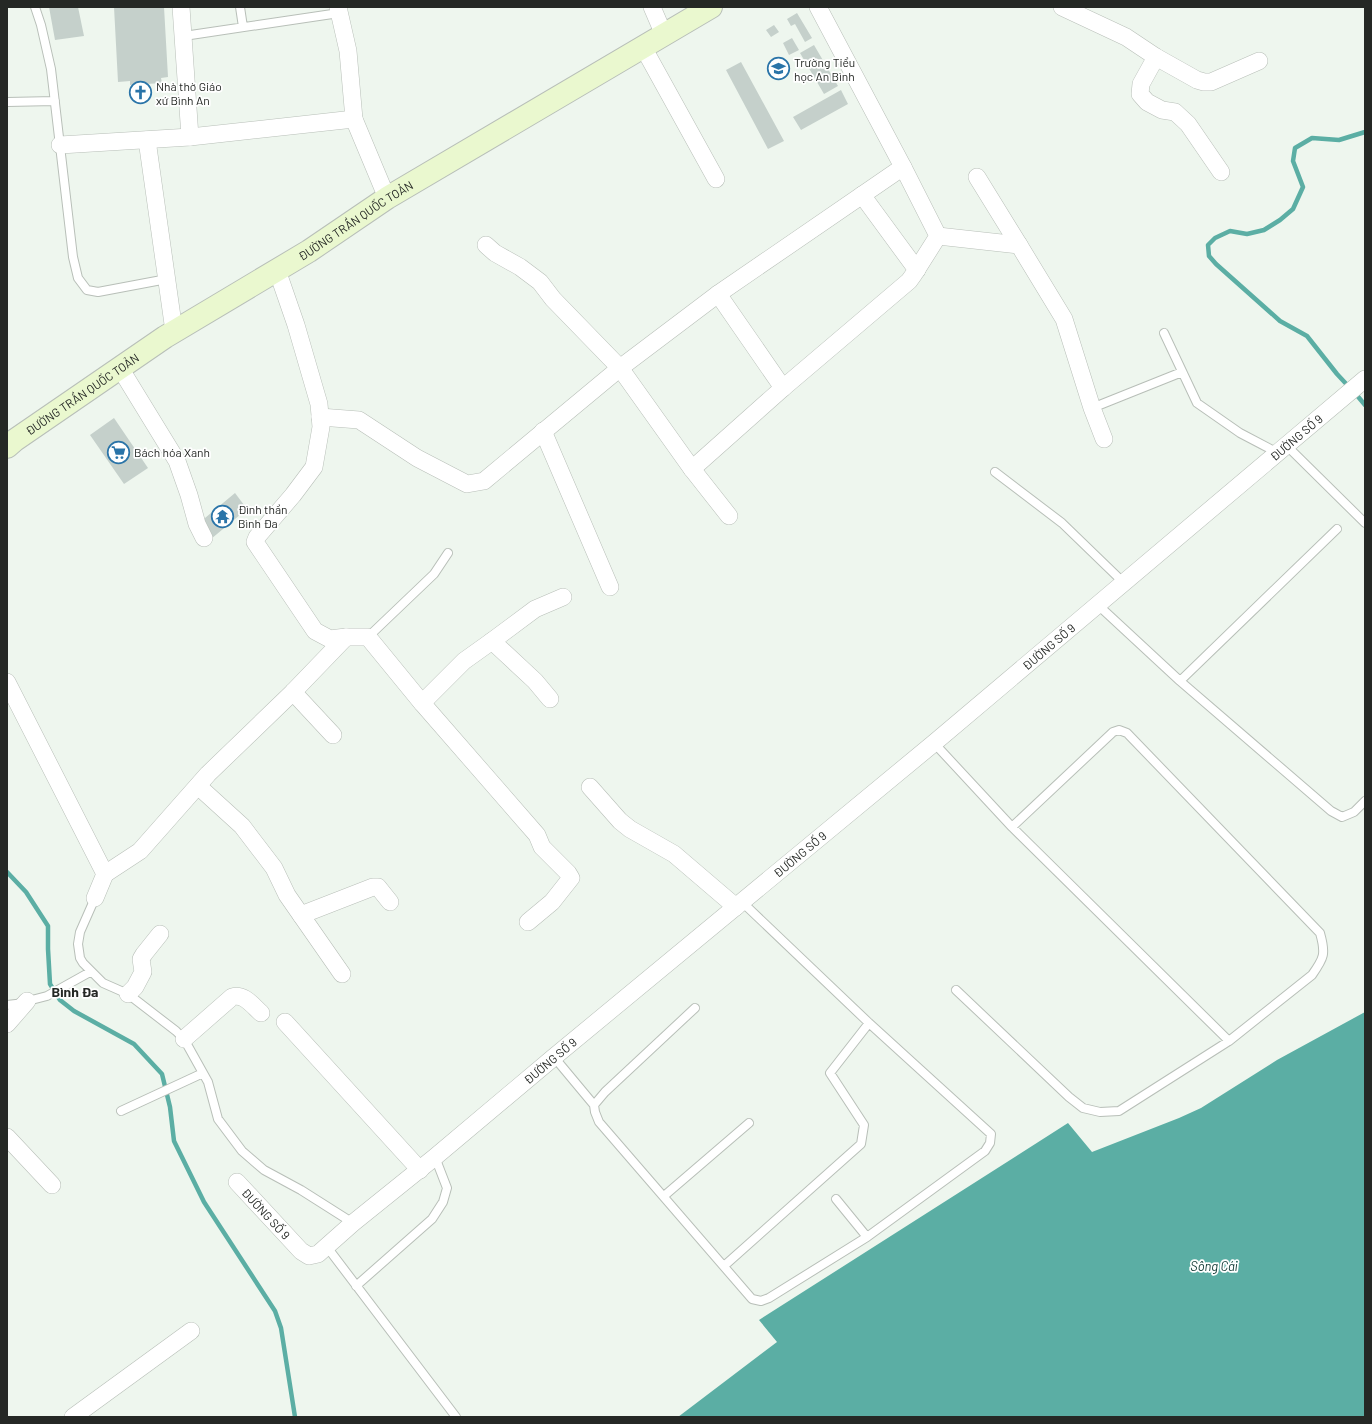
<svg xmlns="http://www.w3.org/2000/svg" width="1372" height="1424" viewBox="0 0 1372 1424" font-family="Barlow,sans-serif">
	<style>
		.water { fill: #5baea4 }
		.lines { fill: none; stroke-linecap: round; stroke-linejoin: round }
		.stream { stroke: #5baea4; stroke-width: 4.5 }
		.building { fill: #c5d0cb }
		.lane-casing { stroke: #b8bfb8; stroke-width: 10 }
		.street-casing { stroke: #b8bfb8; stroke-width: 18 }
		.secondary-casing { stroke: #b8bfb8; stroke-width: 24 }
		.lane { stroke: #fff; stroke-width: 8 }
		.street { stroke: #fff; stroke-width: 17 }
		.secondary { stroke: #eaf8cf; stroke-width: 22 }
		.labels { text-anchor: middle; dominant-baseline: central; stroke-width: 3.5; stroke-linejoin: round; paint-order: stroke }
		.poi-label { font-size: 12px; fill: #252825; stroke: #fff; text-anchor: start }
		.street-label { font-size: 12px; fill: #252825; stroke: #fff }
		.water-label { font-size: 13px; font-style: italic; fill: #123a35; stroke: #fff }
		.quarter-label { font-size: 14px; font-weight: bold; fill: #252825; stroke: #fff }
	</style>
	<rect width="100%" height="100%" fill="#eef6ee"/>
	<!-- water -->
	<path class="water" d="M1365,1012V1417H678L777,1342L759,1320L1068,1123L1092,1152L1179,1118L1201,1108L1277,1060Z"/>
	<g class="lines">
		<!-- stream -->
		<path class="stream" d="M1350,388L1337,374L1307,336L1280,321L1216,264L1209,256L1208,245L1215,238L1230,231L1247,234L1264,230L1280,220L1293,209L1303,187L1293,161L1295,148L1312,138L1339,140L1365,132
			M1355,393L1365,405
			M7,872L26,892L48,926V949L50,984L60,1000L74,1011L134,1044L162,1074L170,1107L174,1141L204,1202L275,1311L281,1328L295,1417"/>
	</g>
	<!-- building -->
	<path class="building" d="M49,7H78L84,36L55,40Z
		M114,7H164L168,77L161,78L162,83L130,85V81L118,82Z
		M797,13L812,38L805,42L795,24L791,26L787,19Z
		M774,25L779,32L771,37L766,30Z
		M792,38L799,50L789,55L783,43Z
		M814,45L838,86L824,94L800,53Z
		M741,62L784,141L768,149L726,70Z
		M841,90L848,104L801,130L793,117Z
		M114,418L148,468L124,484L90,435Z
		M235,493L247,509L211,539L199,523Z"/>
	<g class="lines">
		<defs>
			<path id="lane" d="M35,7L41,25L51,69L73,257L78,278L87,290L98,292L167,279
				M240,7L243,27
				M184,36L339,13
				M7,102L55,101
				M1164,333L1197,403L1240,433L1278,453
				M1092,408L1182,372
				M1287,446L1365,523
				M995,472L1062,523L1124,583
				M1098,605L1180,681L1331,811L1342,817L1354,812L1365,801
				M368,637L434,574L448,553
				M1180,681L1337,529
				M934,743L1012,827L1229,1041L1312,975C1324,958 1326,954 1320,933L1127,733L1119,730L1113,732L1012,827
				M95,898L80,932L78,944L80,958L83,963L103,983L128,994L176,1031L184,1039L208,1082L218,1119L242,1151L264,1170L301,1190L353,1223
				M956,990L1069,1097L1083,1108L1100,1112L1119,1111L1229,1041
				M7,1005L16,1004L47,996L90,972
				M695,1008L605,1092L594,1105L595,1112L599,1122L752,1299L761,1301L769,1298L867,1237L985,1151L990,1143L991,1134L869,1023L742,902
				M554,1057L594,1105
				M121,1111L203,1073
				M664,1196L749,1123
				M836,1199L867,1237
				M327,1247L456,1417
				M724,1266L861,1144L864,1125L830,1073L869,1023
				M356,1286L432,1219L443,1202L447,1188L435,1157"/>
			<g id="street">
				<path d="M181,7L190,137"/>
				<path d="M652,7L664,35"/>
				<path d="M1062,7L1126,37L1156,57L1197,80L1204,82H1211L1259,61"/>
				<path d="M643,47L716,179"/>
				<path d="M1156,57L1141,84L1140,94L1147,102L1162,110L1175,112L1188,124L1221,172"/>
				<path d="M354,119L387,198"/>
				<path d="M147,140L174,331"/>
				<path d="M60,145L190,137L354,119L348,51L338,7"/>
				<path d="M977,177L1019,245"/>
				<path d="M862,195L917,270"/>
				<path d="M938,236L1019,245L1064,319L1092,408L1104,439"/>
				<path d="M486,245L495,253L520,267L540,282L553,299L620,368L692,469L729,516"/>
				<path d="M277,270L296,325L319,404L321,427L314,467L293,495L257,537L255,542L315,631L330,639L346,637H368L422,703L537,835L542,847L568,873L571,878L552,902L528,922"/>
				<path d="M718,294L783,388"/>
				<path d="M120,368L177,461L189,495L197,524L204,538"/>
				<path d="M320,417L359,420L417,458L467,484L484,481L620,368L718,294L903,167"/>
				<path d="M543,431L610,587"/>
				<path d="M692,469L783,388L909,281L914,274L938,236L903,167L818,7"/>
				<path d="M492,641L535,681L550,699"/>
				<path d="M7,682L105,874L95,898"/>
				<path d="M293,692L333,735"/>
				<path d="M422,703L464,661L492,641L535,609L563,597"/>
				<path d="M198,786L242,826L274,868L287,895L342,974"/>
				<path d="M590,787L620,821L630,829L674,854L736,907"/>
				<path d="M105,874L140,851L208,774L293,692L346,637"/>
				<path d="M301,915L373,887H378L390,902"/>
				<path d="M128,994L135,987L143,972L141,959L144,954L160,934"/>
				<path d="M285,1022L420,1170"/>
				<path d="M7,1024L27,1001"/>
				<path d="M184,1039L232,997C244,993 253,1006 261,1013"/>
				<path d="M7,1137L52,1185"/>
				<path id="s1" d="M237,1182L301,1251L309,1256L318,1254L353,1223L435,1157L554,1057L934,743L1365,379"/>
				<path d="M73,1417L191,1331"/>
			</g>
			<g id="secondary">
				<path id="s2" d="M7,447L15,440L165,337L309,251L387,198L711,7"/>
			</g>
		</defs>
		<!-- lane casing -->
		<use href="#lane" class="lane-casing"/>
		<!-- street casing -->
		<use href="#street" class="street-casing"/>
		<!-- secondary casing -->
		<use href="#secondary" class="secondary-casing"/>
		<!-- lane -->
		<use href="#lane" class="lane"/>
		<!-- street -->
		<use href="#street" class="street"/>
		<!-- secondary -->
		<use href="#secondary" class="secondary"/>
	</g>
	<!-- icons -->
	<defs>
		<symbol id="school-ring" viewBox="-11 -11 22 22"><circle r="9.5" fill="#fff" stroke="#2a74a8" stroke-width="1.5"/><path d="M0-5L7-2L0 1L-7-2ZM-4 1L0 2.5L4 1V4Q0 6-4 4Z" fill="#2a74a8"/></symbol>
		<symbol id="church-ring" viewBox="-11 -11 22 22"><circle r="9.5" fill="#fff" stroke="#2a74a8" stroke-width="1.5"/><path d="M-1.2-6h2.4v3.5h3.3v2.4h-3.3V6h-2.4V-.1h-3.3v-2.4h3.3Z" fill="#2a74a8"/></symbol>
		<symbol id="supermarket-ring" viewBox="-11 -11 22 22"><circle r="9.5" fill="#fff" stroke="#2a74a8" stroke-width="1.5"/><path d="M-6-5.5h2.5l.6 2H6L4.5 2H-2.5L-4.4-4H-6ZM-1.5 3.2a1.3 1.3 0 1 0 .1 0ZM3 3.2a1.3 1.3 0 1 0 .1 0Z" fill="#2a74a8"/></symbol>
		<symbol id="temple-ring" viewBox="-11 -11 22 22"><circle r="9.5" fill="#fff" stroke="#2a74a8" stroke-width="1.5"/><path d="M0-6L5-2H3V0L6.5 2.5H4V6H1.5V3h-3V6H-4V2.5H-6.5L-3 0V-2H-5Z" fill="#2a74a8"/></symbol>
	</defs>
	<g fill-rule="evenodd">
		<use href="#school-ring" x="766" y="56" width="25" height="25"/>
		<use href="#church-ring" x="128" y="80" width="25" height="25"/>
		<use href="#supermarket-ring" x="106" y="440" width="25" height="25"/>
		<use href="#temple-ring" x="210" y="504" width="25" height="25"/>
	</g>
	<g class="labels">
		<!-- poi labels -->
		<g class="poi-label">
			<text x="794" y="62">Trường Tiểu<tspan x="794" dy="14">học An Bình</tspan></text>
			<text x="156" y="86">Nhà thờ Giáo<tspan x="156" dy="14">xứ Bình An</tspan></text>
			<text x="134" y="452">Bách hóa Xanh</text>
			<text x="238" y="509">Đình thần<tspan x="238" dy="14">Bình Đa</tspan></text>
		</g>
		<!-- street labels -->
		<g class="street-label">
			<text stroke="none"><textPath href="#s2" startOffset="416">ĐƯỜNG TRẦN QUỐC TOẢN</textPath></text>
			<text stroke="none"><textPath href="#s2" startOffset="92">ĐƯỜNG TRẦN QUỐC TOẢN</textPath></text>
			<text stroke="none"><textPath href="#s1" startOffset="1387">ĐƯỜNG SỐ 9</textPath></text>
			<text stroke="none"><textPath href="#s1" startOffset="1063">ĐƯỜNG SỐ 9</textPath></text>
			<text stroke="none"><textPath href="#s1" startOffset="739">ĐƯỜNG SỐ 9</textPath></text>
			<text stroke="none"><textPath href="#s1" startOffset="415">ĐƯỜNG SỐ 9</textPath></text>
			<text stroke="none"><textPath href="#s1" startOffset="43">ĐƯỜNG SỐ 9</textPath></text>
		</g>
		<!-- water labels -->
		<g class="water-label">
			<text x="1214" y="1266">Sông Cái</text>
		</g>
		<!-- quarter labels -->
		<g class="quarter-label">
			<text x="75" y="991">Bình Đa</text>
		</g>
	</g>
	<!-- border -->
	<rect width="1372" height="1424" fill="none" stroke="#252825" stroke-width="16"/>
</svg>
